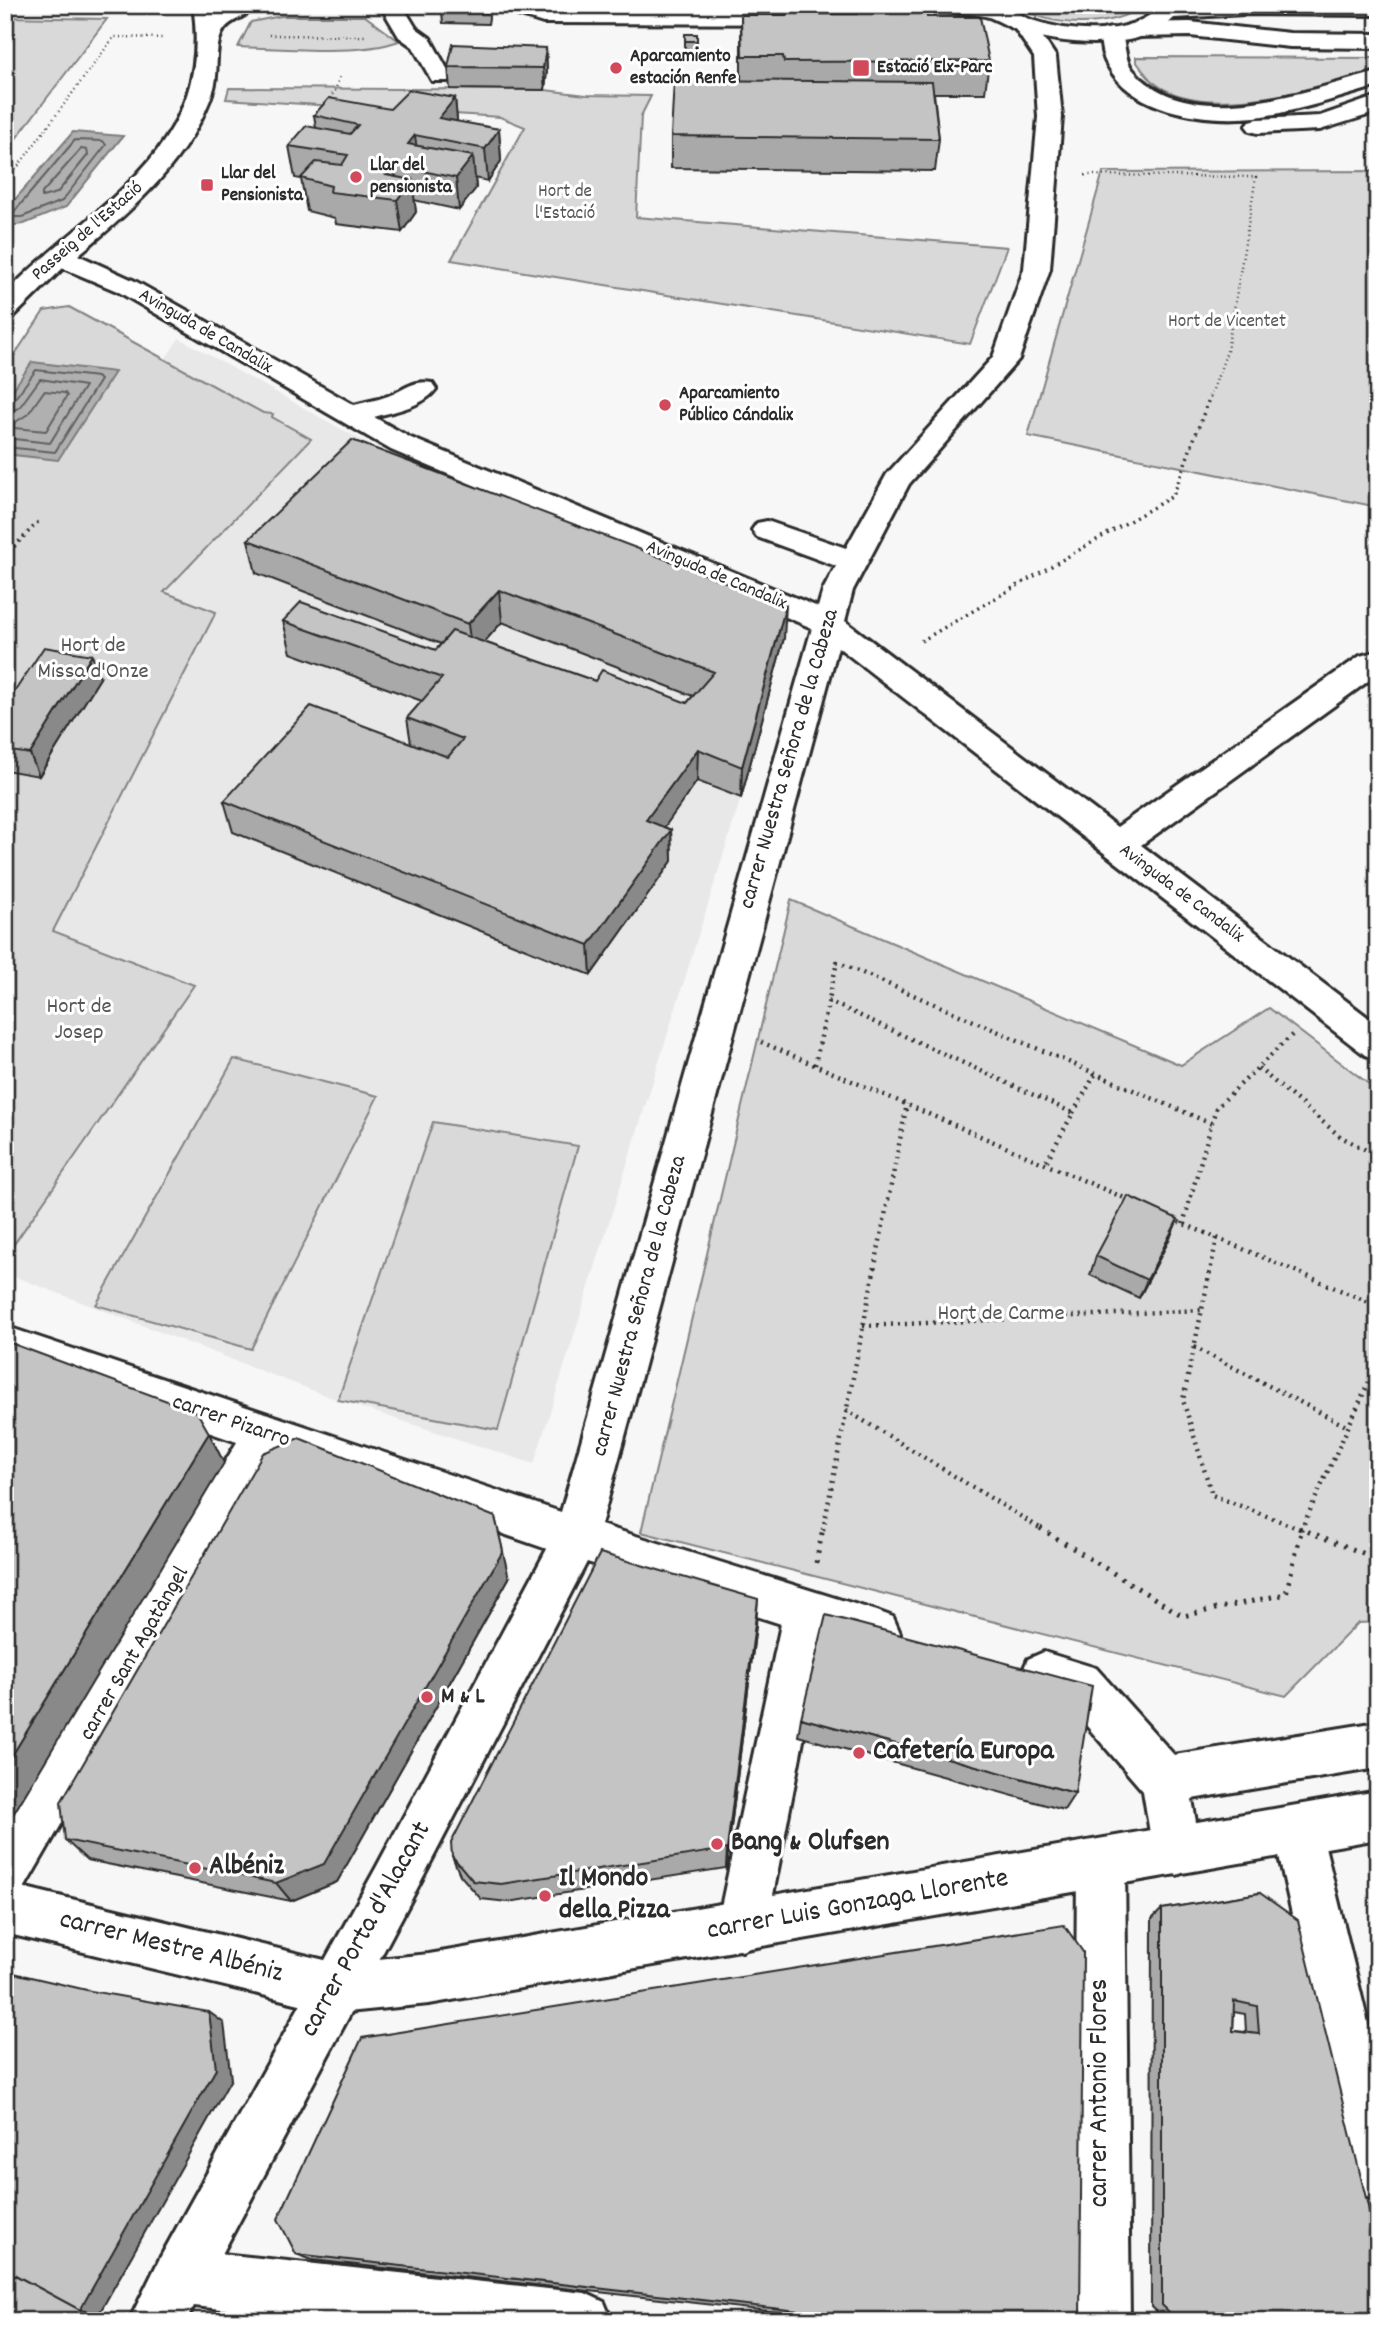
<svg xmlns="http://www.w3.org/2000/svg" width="1383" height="2326" viewBox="0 0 1383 2326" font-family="Dekko,sans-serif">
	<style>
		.built { fill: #e8e8e8 }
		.green { fill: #d9d9d9; stroke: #828282; stroke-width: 2 }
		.water { fill: #b0b0b0; stroke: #7b7b7b; stroke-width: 2 }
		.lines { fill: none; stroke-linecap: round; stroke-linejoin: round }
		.shore { stroke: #606060; stroke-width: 2 }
		.minor-casing { stroke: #2b2b2b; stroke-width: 6 }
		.major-casing { stroke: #2b2b2b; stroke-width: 6 }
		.highway-casing { stroke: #2b2b2b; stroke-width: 6 }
		.path-far3 { stroke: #2b2b2b; stroke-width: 2.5; stroke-dasharray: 1 3.5; stroke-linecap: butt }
		.path-far2 { stroke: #2b2b2b; stroke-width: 3.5; stroke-dasharray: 2 4.5; stroke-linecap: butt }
		.path-far1 { stroke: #2b2b2b; stroke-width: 4.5; stroke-dasharray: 2 5; stroke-linecap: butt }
		.path { stroke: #2b2b2b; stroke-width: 5; stroke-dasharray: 2.5 7; stroke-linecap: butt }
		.minor { fill: #fff; fill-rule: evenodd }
		.major { fill: #fff; fill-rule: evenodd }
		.highway { fill: #fff; fill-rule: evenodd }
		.wall { fill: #a9a9a9; stroke: #2b2b2b; stroke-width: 2; fill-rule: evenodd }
		.shaded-wall { fill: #898989; stroke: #2b2b2b; stroke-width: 2 }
		.building { fill: #c4c4c4; stroke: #2b2b2b; stroke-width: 2; fill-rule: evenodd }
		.poi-dot { fill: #d1495b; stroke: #fff; stroke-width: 2.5 }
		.labels { text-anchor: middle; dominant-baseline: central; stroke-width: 6; stroke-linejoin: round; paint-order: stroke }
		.far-poi-label { font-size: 19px; font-weight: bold; fill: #2b2b2b; stroke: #fff; text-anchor: start }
		.far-park-label { font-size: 19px; fill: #565656; stroke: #fff }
		.far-street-label { font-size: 19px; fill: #2b2b2b; stroke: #fff }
		.park-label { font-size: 23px; fill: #565656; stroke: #fff }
		.street-label { font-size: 23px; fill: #2b2b2b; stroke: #fff }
		.poi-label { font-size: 23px; font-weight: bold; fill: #2b2b2b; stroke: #fff; text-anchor: start }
		.near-poi-label { font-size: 28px; font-weight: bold; fill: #2b2b2b; stroke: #fff; text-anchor: start }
		.near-street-label { font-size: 28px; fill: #2b2b2b; stroke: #fff }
	</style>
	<rect width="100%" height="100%" fill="#f7f7f7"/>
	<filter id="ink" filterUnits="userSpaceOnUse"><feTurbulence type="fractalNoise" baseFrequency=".0143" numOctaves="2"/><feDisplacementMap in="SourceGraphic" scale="14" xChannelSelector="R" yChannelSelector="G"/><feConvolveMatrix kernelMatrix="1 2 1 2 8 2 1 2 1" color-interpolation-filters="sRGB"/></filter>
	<g filter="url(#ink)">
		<!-- built -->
		<path class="built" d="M179,338L384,453L768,618L784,638L741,798L534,1464L338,1400L5,1273V1257L193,986L52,931L216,613L44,545Z"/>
		<!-- green -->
		<path class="green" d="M1015,5H1144C1109,30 1051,28 1015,5Z
			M281,16H365L399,41C359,56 283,48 238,47L251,22Z
			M5,17L107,19L5,153Z
			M1136,57L1378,58V73C1320,86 1204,123 1153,82C1147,77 1141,68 1136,61Z
			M229,88L545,90L586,95L651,96L641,116L636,217L1007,247L970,344L451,260L525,127L500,117L226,99Z
			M1378,171V507L1028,436L1103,172Z
			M69,307L263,413L273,414L272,417L311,439L164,592L216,612L53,931L194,985L5,1257V369L44,311Z
			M791,900L1181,1065L1269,1008L1378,1091V1622L1358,1623L1286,1696L641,1532Z
			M234,1059L378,1096L251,1349L96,1305Z
			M433,1122L578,1146L498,1430L338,1400Z"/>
		<!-- water -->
		<path class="water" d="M73,132L123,136L66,207L24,224L5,226V211Z
			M32,362L115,372L58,460L5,454V401Z"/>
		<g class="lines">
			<!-- shore -->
			<path class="shore" d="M75,140L103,141L106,145L62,201L22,217H14V212Z
				M81,149L87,150L88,155L57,193L42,197V193Z
				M44,391L65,393L67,396L46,431L14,428V423L28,414Z
				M5,404L13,401L36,370L97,377L100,380L55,452L5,447
				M5,413L19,408L40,379L85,386L50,443L5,438"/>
			<defs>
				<path id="minor" d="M193,5H215L216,12L229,5H257C247,19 228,18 221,35C214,51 219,71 214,88C192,158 133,210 78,255L135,281L354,405C365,402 377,400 388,396C404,390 414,379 432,383L436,389C423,407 394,411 374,417L411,438L818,607L823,590L836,566L757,537L752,530L757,523L767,521L846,548L887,474L993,357L1024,269L1038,117L1034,57L1013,26L1016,21H1032L1056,57L1062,117L1050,269L1019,359L909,484L853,590L845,621L1117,827L1360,656L1378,651V674L1141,845L1378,1025V1060L1365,1055L838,647L601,1525L877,1611L893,1617L900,1633L893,1649L877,1655L823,1638L767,1926L759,1943L742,1951L725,1943L717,1926L781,1624L587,1562L410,1902L222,2254L585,2293L604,2302L612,2321H330L194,2306L186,2321H129L160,2258L376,1868L547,1549L275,1455L22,1892L5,1899V1829L237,1442L5,1362V1326L561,1512L812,628L391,450L117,291L63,268L14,316L5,318V294C90,205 216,153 193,5Z
					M380,5H402L416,28L430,38L451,76L448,81H432L413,47L399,37Z
					M499,5H532L545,9L817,10C836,10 852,5 871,5L848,21L817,24L543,23L502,10Z
					M1190,22L1290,33L1378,34V48L1290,47L1190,36L1136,37L1128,35L1125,30L1128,25L1136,23Z
					M1111,28L1119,30C1127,42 1123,58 1133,70C1191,136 1309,89 1378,72V86C1340,97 1302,110 1263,116C1214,123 1134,115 1108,66C1102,57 1101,46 1100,35L1103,30Z
					M1378,96V112L1320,130L1258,133L1250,131L1246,126L1250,121L1258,119L1320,116Z
					M1044,1652L1096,1668L1174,1755L1378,1722V1768L1192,1799L1201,1851L1194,1868L1177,1875L1160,1868L1153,1851L1143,1791L1067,1703L1028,1691L1021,1675L1028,1659Z
					M1297,1806L1314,1813L1321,1830L1378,2064V2201L1359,2194L1351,2175L1273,1830L1280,1813Z
					M1101,1841L1118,1848L1125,1865L1130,2321H1074L1077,1865L1084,1848Z"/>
				<path id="major" d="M1378,1791V1839L429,2004L337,2013L5,1933V1883L337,1963L429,1954Z"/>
				<path id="highway" d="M919,5C938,5 985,1 1000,5C1012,8 1023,18 1035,21C1075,34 1131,37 1162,5H1378V15L1245,14L1174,18C1140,53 1061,45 1019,31C1009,27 999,21 989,17C972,12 948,13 930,12L922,10Z"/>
			</defs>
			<!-- minor casing -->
			<use href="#minor" class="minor-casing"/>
			<!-- major casing -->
			<use href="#major" class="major-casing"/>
			<!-- highway casing -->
			<use href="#highway" class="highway-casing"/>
			<!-- path-far3 -->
			<path class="path-far3" d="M5,7L165,8
				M283,7H354
				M269,35L366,36
				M327,102L335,91L340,75
				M1085,175L1256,177L1227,351L1210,398
				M5,184L114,37L165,38"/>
			<!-- path-far2 -->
			<path class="path-far2" d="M5,556L41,519
				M921,641L1173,496L1210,396"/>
			<!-- path-far1 -->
			<path class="path-far1" d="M828,1001L1073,1113L1045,1164
				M761,1042L1129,1200
				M815,1065L837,962L1212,1124
				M1258,1068L1341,1137L1378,1156
				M1073,1113L1096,1073
				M1172,1219L1378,1306
				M1183,1224L1216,1108L1293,1034
				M1217,1238L1183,1400L1212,1495L1303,1530
				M863,1326L1202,1310
				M1194,1347L1348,1427
				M846,1410L1043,1530
				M823,1530L907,1104
				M1301,1530L1378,1362"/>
			<!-- path -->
			<path class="path" d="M1040,1528L1183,1616L1286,1594L1302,1528
				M1299,1528L1378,1559
				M816,1563L823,1528"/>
			<!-- minor -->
			<use href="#minor" class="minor"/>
			<!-- major -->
			<use href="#major" class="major"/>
			<!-- highway -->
			<use href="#highway" class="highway"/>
		</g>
		<!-- wall -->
		<path class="wall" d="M488,6L489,18L488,24L443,23L442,12Z
			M788,9L808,14H856L857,10L927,17L989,61L985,93H934L939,139L935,171L671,168V136L741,80V15H787Z
			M685,34H697V52H685Z
			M546,48L547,70L545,90L450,89L448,67Z
			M455,98L457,122L499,129L501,161L488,181L475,178L476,188L459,210L414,200L416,212L402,232L336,224L335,218L307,211L301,179L295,178L289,146L316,128L314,115L390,109Z
			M248,540L784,638L741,798L697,781L664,827L671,830L672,861L591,975L233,832L224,801L411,743L407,718L422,701L291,653L283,621L436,650L441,644L256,573ZM502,622L693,696L687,703L595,681L484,642Z
			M100,678L39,776L5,770V706Z
			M1170,1238L1139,1298L1090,1275L1096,1256Z
			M509,1578L337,1882L291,1901L87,1860L65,1840Z
			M756,1625L726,1868L508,1902L481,1899L460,1875L452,1856Z
			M801,1718L1075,1793L1064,1810L798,1736Z
			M1260,1893L1378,2321H1166L1151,2307L1152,1919L1162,1909ZM1234,2012L1245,2014L1246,2032L1233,2031Z
			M296,2254L1080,2321H856L312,2260Z"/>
		<!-- shaded-wall -->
		<path class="shaded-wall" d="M546,48L547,70L545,90L543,68Z
			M455,98L458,130L439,118Z
			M499,129L501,161L488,181L485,149Z
			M415,135L419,167L408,144Z
			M473,156L476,188L459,210L456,178Z
			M394,165L399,197L386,175Z
			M412,180L416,212L402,232L397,200Z
			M499,590L502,622L472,656L468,624Z
			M786,605L784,638L741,798L742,767Z
			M92,655L100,678L39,776L30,754Z
			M698,749L697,781L647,852L646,820Z
			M671,830L672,861L591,975L589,945Z
			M1178,1219L1170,1238L1139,1298L1147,1280Z
			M209,1433L224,1463L5,1828V1767Z
			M495,1517L509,1578L337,1882L291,1901L276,1883Z
			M758,1599L756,1625L726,1868L727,1849Z
			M209,2012L224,2023L231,2079L95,2321H80V2310L25,2286L5,2284V2279L10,2272Z"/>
		<!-- building -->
		<path class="building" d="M443,6H488L487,13L442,12Z
			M788,9H808V14H857V10H926L927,17H980L989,61L784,62L783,56H742L741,15H788Z
			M685,34H697V41H685Z
			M453,44L546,48L543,68L448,67Z
			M674,80L932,82L939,139L671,136Z
			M409,90L455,98L439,118L499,129L485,149L415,135L408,144L473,156L456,178L394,165L386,175L412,180L397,200L330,192L331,186L301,178L316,162L342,165L348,155L289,146L306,126L350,134L358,125L314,115L329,98L390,109Z
			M352,440L786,605L742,767L698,749L646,820L671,830L589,945L224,801L311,706L448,757L463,739L407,718L442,678L283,621L301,602L436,650L452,631L595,681L602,670L687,703L714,672L499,590L468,624L248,540Z
			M44,647L92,655L30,754L5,750V706Z
			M1128,1196L1178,1219L1147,1280L1096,1256Z
			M5,1341L197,1412L209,1433L5,1767Z
			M299,1438L495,1517L503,1551L324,1864L276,1883L65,1840L61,1802L263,1453Z
			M600,1553L758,1599L727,1849L501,1884L473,1881L452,1856L451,1843Z
			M826,1615L1092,1686L1075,1793L801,1718Z
			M1260,1893L1298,1920L1378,2247V2321H1178L1162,2305V1909ZM1234,2001L1257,2006L1259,2034L1233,2031Z
			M1064,1925L1083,1952L1080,2321H887L296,2254L278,2219L362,2038Z
			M5,1971L91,1991L209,2012L216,2069L80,2310L10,2272L5,2279Z
			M15,2275L80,2310L86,2311L80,2321H5V2292Z"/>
	</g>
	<!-- markers -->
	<g class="poi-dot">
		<circle cx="616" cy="68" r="7"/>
		<rect x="852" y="59" width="18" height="18" rx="3.5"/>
		<circle cx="356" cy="177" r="7"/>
		<rect x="200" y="178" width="14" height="14" rx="3.5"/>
		<circle cx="665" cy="405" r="7"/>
		<circle cx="427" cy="1697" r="7"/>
		<circle cx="859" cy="1753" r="7"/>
		<circle cx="717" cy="1844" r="7"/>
		<circle cx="195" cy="1868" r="7"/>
		<circle cx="545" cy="1896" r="7"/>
	</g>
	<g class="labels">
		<!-- far-poi labels -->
		<g class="far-poi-label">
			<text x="630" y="57">Aparcamiento<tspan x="630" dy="22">estación Renfe</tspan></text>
			<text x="877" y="68">Estació Elx-Parc</text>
			<text x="370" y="166">Llar del<tspan x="370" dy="22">pensionista</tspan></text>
			<text x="221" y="174">Llar del<tspan x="221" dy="22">Pensionista</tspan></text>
			<text x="679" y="394">Aparcamiento<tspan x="679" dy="22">Público Cándalix</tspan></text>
		</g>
		<!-- far-park labels -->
		<g class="far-park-label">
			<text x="565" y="192">Hort de<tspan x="565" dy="22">l'Estació</tspan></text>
			<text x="1227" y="322">Hort de Vicentet</text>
		</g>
		<!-- far-street labels -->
		<g class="far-street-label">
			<text transform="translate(88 232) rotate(-41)">Passeig de l'Estació</text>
			<text transform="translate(205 332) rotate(30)">Avinguda de Candalix</text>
			<text transform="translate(716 576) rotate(23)">Avinguda de Candalix</text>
			<text transform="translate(1181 894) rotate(37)">Avinguda de Candalix</text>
		</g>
		<!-- park labels -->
		<g class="park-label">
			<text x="93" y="646">Hort de<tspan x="93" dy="26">Missa d'Onze</tspan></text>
			<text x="79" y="1007">Hort de<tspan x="79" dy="26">Josep</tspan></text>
			<text x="1001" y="1314">Hort de Carme</text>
		</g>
		<!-- street labels -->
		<g class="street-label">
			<text transform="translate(790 759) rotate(-74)">carrer Nuestra Señora de la Cabeza</text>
			<text transform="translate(640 1306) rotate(-75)">carrer Nuestra Señora de la Cabeza</text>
			<text transform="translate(231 1422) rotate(19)">carrer Pizarro</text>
			<text transform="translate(135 1654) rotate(-60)">carrer Sant Agatàngel</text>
		</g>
		<!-- poi labels -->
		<g class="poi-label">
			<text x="441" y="1697">M &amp; L</text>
		</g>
		<!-- near-poi labels -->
		<g class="near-poi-label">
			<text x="873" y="1753">Cafetería Europa</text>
			<text x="731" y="1844">Bang &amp; Olufsen</text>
			<text x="209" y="1868">Albéniz</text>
			<text x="559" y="1880">Il Mondo<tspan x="559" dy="32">della Pizza</tspan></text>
		</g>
		<!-- near-street labels -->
		<g class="near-street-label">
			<text transform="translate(858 1906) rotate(-10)">carrer Luis Gonzaga Llorente</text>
			<text transform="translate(367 1930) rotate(-61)">carrer Porta d'Alacant</text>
			<text transform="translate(171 1948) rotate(14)">carrer Mestre Albéniz</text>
			<text transform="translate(1101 2093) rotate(-90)">carrer Antonio Flores</text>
		</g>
	</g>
	<!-- margin -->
	<rect width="1383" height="2326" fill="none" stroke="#fff" stroke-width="28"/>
	<rect x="14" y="14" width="1355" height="2298" fill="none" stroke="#2b2b2b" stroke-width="2.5" filter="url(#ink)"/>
</svg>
